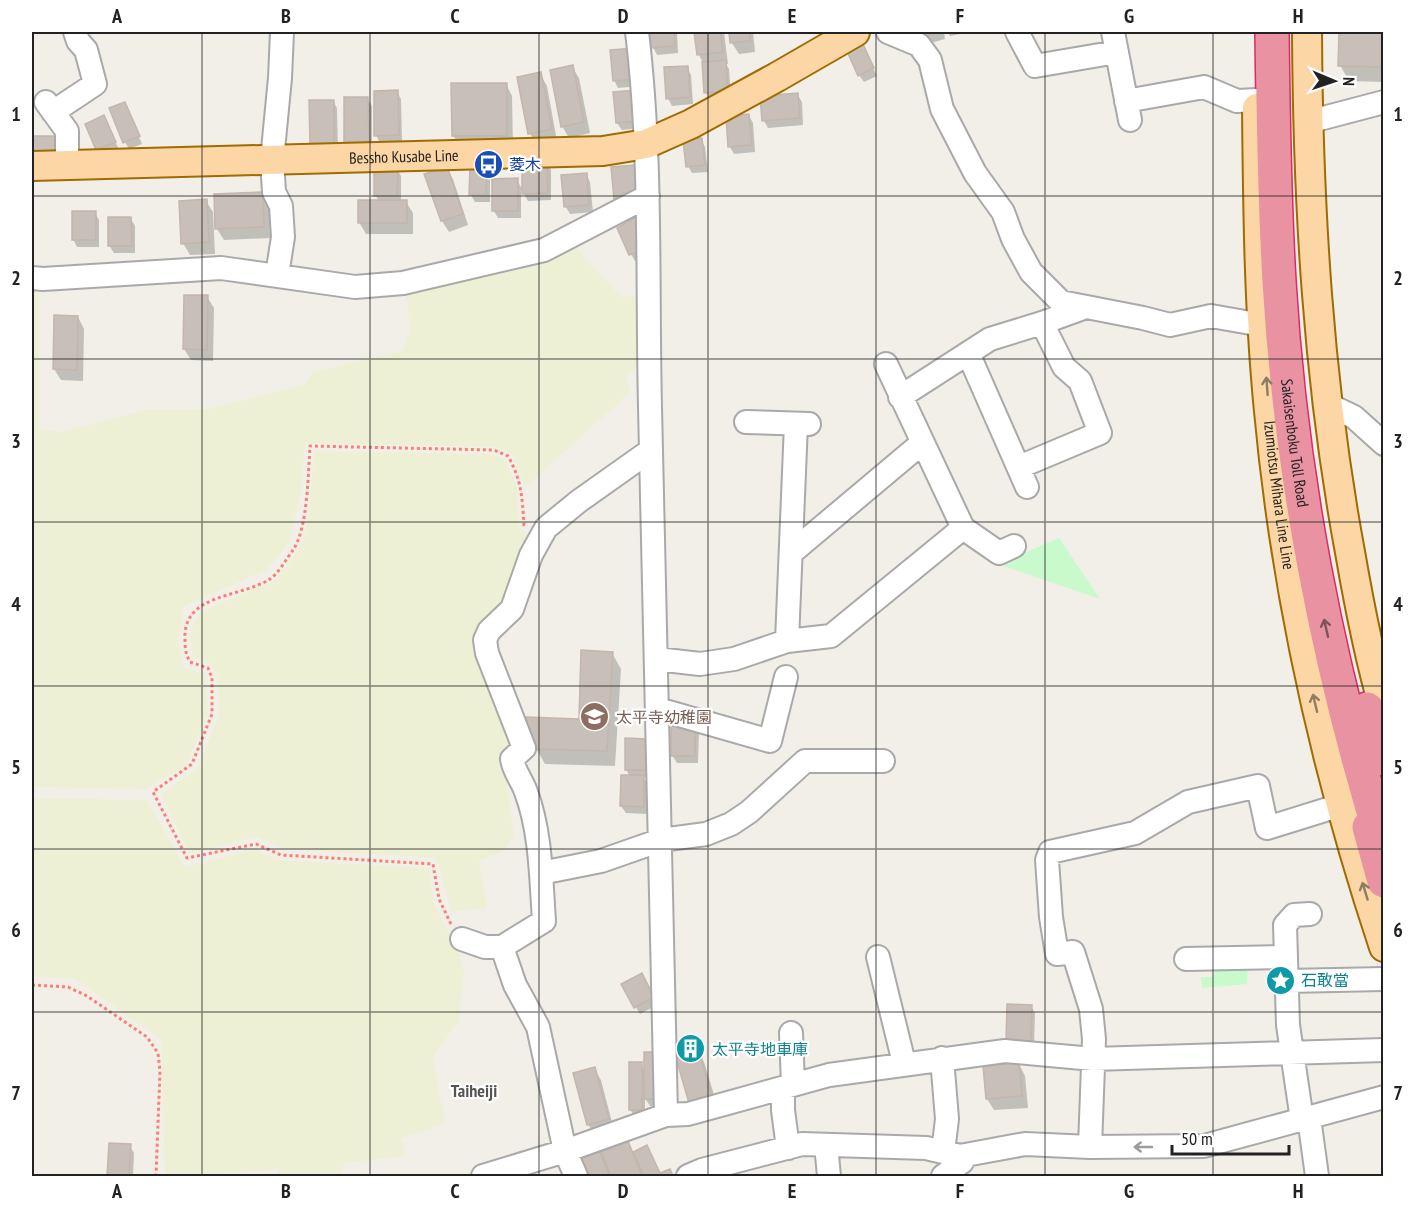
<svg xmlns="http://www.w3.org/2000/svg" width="1415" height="1208" viewBox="0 0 1415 1208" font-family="'PT Sans Narrow','Noto Sans JP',sans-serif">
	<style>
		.farmland { fill: #eef0d5 }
		.park { fill: #c8facc }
		.shadow { fill: #0003 }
		.building { fill: #c7bfb8; stroke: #c4b6ab; stroke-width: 1.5 }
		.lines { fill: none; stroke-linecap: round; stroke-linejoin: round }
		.minor-casing { stroke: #a9a9a9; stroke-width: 26 }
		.major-casing { stroke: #a06b00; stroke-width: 32 }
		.highway-casing { stroke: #dc2a67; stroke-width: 36 }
		.path { stroke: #fa8072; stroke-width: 3; stroke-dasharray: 3 3; stroke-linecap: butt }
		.minor { stroke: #fff; stroke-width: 22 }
		.major { stroke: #fcd6a4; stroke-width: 28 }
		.highway { stroke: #e892a2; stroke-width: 33 }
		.oneway { stroke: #8f7c63 }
		.oneway2 { stroke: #7b545c }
		.oneway3 { stroke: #9c9c9c }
		.grid { fill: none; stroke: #222; stroke-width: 1.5; stroke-opacity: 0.55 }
		.labels { text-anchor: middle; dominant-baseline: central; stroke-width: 4.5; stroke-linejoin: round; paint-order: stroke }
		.street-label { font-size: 16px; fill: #222; stroke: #fff }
		.transit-label { font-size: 16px; fill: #164399; stroke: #fff; text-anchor: start }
		.education-label { font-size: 16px; fill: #785e54; stroke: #fff; text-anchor: start }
		.culture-label { font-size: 16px; fill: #0d838f; stroke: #fff; text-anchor: start }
		.neighbourhood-label { font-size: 18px; font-weight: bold; fill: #555; stroke: #fff }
		.neatline { fill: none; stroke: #222; stroke-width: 2 }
		.grid-label { font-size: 20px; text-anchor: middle; font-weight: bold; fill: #222 }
	</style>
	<rect width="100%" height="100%" fill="#f2efe9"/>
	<!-- farmland -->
	<path class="farmland" d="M575,247L621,297L636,296L638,366L625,377L631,392L525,487L511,453L494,447L305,443L301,492L289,543L267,570L184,606L178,643L184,667L205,674L208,713L186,766L145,789L32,787V283H39V429L62,432L148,409H207L306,384L313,372L404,350L410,328L405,289Z
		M314,451L493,454L506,461L517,488L519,527L534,539L509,606L485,627L518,746L504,760L514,837L502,852L479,861L487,908L451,912L436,858L284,849L256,837L189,853L161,794L198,768L219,714L218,679L210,663L192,657L190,633L195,619L204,610L274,581L299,550L308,520Z
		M32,798L147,800L185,867L255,850L280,860L429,868L434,902L444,925L457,941L464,973L459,1020L433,1057L445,1124L401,1138L406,1156L344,1163L341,1176H278V1169L223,1174L222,1176H165L161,1040L76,979L32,976Z"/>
	<!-- park -->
	<path class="park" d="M1059,538L1100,599L998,564Z
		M1221,965H1248L1247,984L1202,988L1201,977H1214L1215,971Z"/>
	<!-- shadow -->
	<path class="shadow" d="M652,32H677L678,53L657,55L653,47Z
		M696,32H724L728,64H726L729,69L731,98L710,100L706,93L703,63L699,55Z
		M731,32H753L755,52L739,54L732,43Z
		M921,32H944L945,39L927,44Z
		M948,32H964L965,33L950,36Z
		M1341,32H1384V82L1349,81L1340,65Z
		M633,49L639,86L618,88L614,80Z
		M865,51L877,76L864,82L859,75Z
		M572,67L579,78L590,133L569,138L562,126Z
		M687,67L691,75L693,104L672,106L668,98Z
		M540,74L547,86L557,141L536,145L530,133Z
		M506,84L512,96L513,147H460L453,135Z
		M397,92L401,99L402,142L380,143L376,135Z
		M615,93L643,128L622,130L617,123Z
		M797,94L802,102L803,125L768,128L764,121Z
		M367,98L372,106V149H350L346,142Z
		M333,101L337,108L338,152H316Z
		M125,103L142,144L129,149L125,142Z
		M749,116L753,123L755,152L734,154L730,147Z
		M108,124L119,150L101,157L87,125Z
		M701,140L705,147L708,172L692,173L688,166Z
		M547,162L551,170V200L528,201L521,189V218H498L494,211L517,180L523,191Z
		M446,168L453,179L468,225L449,232L442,221L426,175Z
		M486,168L490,176V202H475L471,195Z
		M397,169L401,176V202H406L413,213V234H366L359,222L379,201L375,195Z
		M586,174L590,182L593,212L570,214L566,207Z
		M262,194L269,205L270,238L224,240L217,229Z
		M206,201L213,212L215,254L190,255L183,243Z
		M95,213L99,220V247H77L73,239Z
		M131,219L135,226V253H114L109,245Z
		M636,219L640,225L641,260L635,261L631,254Z
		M207,297L214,308L213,361L191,360L184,349Z
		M78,317L84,329L83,381L61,380L54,369Z
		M612,653L621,669L615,766L545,764L536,748L580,720Z
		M694,726L699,733L698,763H677L672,755Z
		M648,740L652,777H643L648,784L647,814L626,813L621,806L630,777L626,769Z
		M641,975L657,1005L640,1014L623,985Z
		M1031,1006L1035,1013L1034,1049L1012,1048Z
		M698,1047L705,1065L718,1108L687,1057Z
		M641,1064L661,1106H650L645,1098V1117H635L630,1109Z
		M1019,1064L1025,1076L1028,1108L994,1110L987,1099Z
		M594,1069L601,1080L614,1130L595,1136L588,1124Z
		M627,1143L633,1153L646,1147L660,1175L669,1171L672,1176H585L578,1161Z
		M110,1145L130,1146L134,1153L133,1176H109Z"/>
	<!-- building -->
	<path class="building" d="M650,32H674L675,46L651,48Z
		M694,32H720L723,52L697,55Z
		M729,32H749L750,41L730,43Z
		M920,32H942L921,37Z
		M1339,32H1384V67L1338,66Z
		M862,42L874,68L858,76L846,49Z
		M634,48L636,79L613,81L610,50Z
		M726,60L728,91L704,93L702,62Z
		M573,65L584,122L561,127L550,70Z
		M688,66L690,97L666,99L664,67Z
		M541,72L552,129L528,134L517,77Z
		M451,83H507V136H452Z
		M398,90L399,135L374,136V91Z
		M637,90L639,121L616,123L613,92Z
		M798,93L800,118L762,121L760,96Z
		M344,97H368L369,142H344Z
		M309,100H334V145H310Z
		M125,102L140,136L123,143L109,108Z
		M749,114L752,145L728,147L726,116Z
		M104,115L116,142L96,150L85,124Z
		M32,136H59V154H32Z
		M702,138L705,165L686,167L683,140Z
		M522,161H547L548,193L522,194Z
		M635,165L638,197L614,199L611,167Z
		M447,166L463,214L441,221L424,174Z
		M374,167H398L397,196H374Z
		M470,167H487L486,195H469Z
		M587,173L589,205L564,207L561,175Z
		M518,178V211H492V179Z
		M263,192L264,227L215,229L214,194Z
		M207,199L209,242L181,244L179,201Z
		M358,200H407V223H358Z
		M72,211H96V240H72Z
		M108,217H131L132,246H108Z
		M636,217L638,252L629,255L617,228Z
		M184,295H208L207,350L183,349Z
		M54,315L78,316L77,370L53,369Z
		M581,650L613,652L607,751L534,749L526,717L579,719Z
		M671,724H695V756H671Z
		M625,738L649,739L648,770H625Z
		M621,775H644V807L620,806Z
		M642,973L654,997L634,1008L621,984Z
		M1007,1004L1032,1005L1031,1042L1006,1041Z
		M697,1042L699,1052L685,1056L682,1046Z
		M644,1052H657V1099H644Z
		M699,1052L712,1096L689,1103L676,1058Z
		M629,1062H642V1110H629Z
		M1019,1063L1022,1096L986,1099L983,1066Z
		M595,1067L609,1119L587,1125L573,1073Z
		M628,1141L642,1176H611L601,1152Z
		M109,1143L131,1144L129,1176H107Z
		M647,1145L660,1173L670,1169L673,1176H644L633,1152Z
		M599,1150L610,1176H583L576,1160Z"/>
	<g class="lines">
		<defs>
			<path id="minor" d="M637,32C652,156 647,282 650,407C656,643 662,879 666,1115
				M888,32L919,45L930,60L942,109L975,173L1003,212L1013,239L1031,272L1061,302L1143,318L1170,325L1211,316L1262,325
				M1017,32L1035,66L1117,52
				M1113,32L1130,120
				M1126,101L1204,87L1237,101L1257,100
				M46,102L67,131V166
				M53,112L95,84L86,50L78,41L75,32
				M1308,122L1384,102
				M277,275L283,237L281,206L274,192L272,160L280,78L282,32
				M32,278L43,279L221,268L355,287L403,283L544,250L648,196
				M968,353L1027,487
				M886,364L963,528L999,553L1014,546
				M900,397L990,339L1042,323L1086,307
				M1327,404L1354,417L1384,444
				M746,422L809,424
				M1019,467L1100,433L1080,381L1064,367L1042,323
				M791,553L922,443
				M787,641L796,424
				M657,659L700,664L734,659L787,641L831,636L963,528
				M658,709L770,741L786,677
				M541,873L601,861L661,840L706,834L731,824L749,812L805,761H883
				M462,939L485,947H502L544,921C541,879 541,832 526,792C522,780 514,772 512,759L524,748L487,653L485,640L489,631L512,609L531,555L546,528L579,501L651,450
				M502,947L515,985L538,1027L565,1151L576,1176
				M878,957L904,1063
				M1186,959L1286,957
				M1287,981L1384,979
				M791,1033L793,1085
				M942,1058L947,1119L943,1152
				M783,1088V1110L788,1148
				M1309,1118L1317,1176
				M1302,1120L1288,1025L1285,925L1294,915L1310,914
				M826,1145L829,1176
				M1090,1147L1094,1039L1091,1009L1073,952L1057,954L1051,917L1047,860L1050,852L1135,833L1188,802L1258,786L1267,828L1341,805
				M483,1176L565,1151L666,1115L688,1114L829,1075L1005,1051L1093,1059L1384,1050
				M688,1176L702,1170L802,1144L926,1148L960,1156L1025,1144L1090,1147L1204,1146L1384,1097
				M943,1176L962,1162"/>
			<g id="major">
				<path d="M1307,32C1308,206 1318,380 1350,552C1359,604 1369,657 1384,708"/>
				<path id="s1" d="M1257,108C1258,209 1259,310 1269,411C1286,594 1326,773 1384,947"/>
				<path id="s2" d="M32,166L603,151L646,144L691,124L777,77L855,32"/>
			</g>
			<g id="highway">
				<path id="s3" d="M1272,32C1273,115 1274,198 1279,281C1290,471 1327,665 1384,847"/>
				<path d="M1367,709L1384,759"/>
				<path d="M1369,827L1384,881"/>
			</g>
		</defs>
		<!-- minor casing -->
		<use href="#minor" class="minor-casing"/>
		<!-- major casing -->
		<use href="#major" class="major-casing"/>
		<!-- highway casing -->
		<use href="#highway" class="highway-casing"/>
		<!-- path -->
		<path class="path" d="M451,924L439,899L433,864L281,855L256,844L187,858L153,792L192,764L212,714V678L208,668L190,662C186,655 185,649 185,640C182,593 241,598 270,579C279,573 287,558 293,550C308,528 308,474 310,446L494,450L508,456C522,481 522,497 524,525L527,527
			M32,985L68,987L87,996L147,1037L158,1053L160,1071L156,1176"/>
		<!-- minor -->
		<use href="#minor" class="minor"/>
		<!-- major -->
		<use href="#major" class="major"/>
		<!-- highway -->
		<use href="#highway" class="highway"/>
	</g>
	<!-- one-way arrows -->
	<defs><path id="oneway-shaft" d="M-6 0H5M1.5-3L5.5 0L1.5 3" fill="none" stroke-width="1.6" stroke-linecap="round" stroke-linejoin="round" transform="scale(1.5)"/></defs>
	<g class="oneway">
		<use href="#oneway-shaft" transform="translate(1267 386) rotate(-94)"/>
		<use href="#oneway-shaft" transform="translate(1315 703) rotate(-103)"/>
		<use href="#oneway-shaft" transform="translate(1365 891) rotate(-107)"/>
	</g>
	<use class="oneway2" href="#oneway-shaft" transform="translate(1326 628) rotate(-103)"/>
	<use class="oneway3" href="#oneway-shaft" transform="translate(1143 1147) rotate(180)"/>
	<!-- grid -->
	<path class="grid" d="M202,32V1176M370,32V1176M539,32V1176M708,32V1176M876,32V1176M1045,32V1176M1213,32V1176M32,196H1384M32,359H1384M32,522H1384M32,686H1384M32,849H1384M32,1012H1384"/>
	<!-- icons -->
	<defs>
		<symbol id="bus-disc" viewBox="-11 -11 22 22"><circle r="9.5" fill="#1a4fb4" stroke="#fff"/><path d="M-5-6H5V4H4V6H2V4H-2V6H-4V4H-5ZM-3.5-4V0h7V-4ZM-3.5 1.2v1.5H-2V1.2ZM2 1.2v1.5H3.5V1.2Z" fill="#fff"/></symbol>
		<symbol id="school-disc" viewBox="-11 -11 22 22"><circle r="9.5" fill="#8d6e63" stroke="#fff"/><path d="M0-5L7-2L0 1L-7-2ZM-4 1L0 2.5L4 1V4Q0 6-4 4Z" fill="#fff"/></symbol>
		<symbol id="sight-disc" viewBox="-11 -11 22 22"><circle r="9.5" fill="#0f9aa8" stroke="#fff"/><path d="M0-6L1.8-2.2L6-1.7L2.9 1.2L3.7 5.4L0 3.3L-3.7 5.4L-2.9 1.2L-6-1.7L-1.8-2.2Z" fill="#fff"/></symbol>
		<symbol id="building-disc" viewBox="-11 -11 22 22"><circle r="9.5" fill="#0f9aa8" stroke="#fff"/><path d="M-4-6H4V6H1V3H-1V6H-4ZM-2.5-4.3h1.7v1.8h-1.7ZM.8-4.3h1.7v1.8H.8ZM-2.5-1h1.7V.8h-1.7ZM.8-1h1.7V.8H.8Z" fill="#fff"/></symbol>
	</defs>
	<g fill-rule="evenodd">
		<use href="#bus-disc" x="472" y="148" width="33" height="33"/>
		<use href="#school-disc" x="578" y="700" width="33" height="33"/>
		<use href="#sight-disc" x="1264" y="964" width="33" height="33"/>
		<use href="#building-disc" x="674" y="1032" width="33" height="33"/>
	</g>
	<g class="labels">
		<!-- street labels -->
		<g class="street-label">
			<text stroke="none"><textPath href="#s2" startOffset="372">Bessho Kusabe Line</textPath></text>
			<text stroke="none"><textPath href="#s3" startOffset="412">Sakaisenboku Toll Road</textPath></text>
			<text stroke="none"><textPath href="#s1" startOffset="388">Izumiotsu Mihara Line Line</textPath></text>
		</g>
		<!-- transit labels -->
		<g class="transit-label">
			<text x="509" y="164">菱木</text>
		</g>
		<!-- education labels -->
		<g class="education-label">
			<text x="616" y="717">太平寺幼稚園</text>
		</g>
		<!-- culture labels -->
		<g class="culture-label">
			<text x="1301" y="980">石敢當</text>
			<text x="712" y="1049">太平寺地車庫</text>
		</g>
		<!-- neighbourhood labels -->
		<g class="neighbourhood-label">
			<text x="474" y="1090">Taiheiji</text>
		</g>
	</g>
	<!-- border -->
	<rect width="1415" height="1208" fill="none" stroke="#ffffff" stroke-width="66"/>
	<!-- north arrow -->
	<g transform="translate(1334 81) rotate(92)" stroke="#ffffff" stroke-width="4.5" paint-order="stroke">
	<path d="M0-4.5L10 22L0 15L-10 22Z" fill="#222222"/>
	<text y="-9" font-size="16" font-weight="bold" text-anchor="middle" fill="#222222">N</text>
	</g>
	<!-- scale -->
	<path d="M1172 1145v9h117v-9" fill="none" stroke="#222222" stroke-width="3"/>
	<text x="1181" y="1145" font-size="18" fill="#222222" stroke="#ffffff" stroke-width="4.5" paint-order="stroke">50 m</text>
	<rect x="33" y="33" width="1349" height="1142" class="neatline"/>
	<g class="grid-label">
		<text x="117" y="23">A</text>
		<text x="286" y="23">B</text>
		<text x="455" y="23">C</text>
		<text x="623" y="23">D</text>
		<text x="792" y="23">E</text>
		<text x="960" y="23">F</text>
		<text x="1129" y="23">G</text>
		<text x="1298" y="23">H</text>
		<text x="16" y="121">1</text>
		<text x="1398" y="121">1</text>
		<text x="16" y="285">2</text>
		<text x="1398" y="285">2</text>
		<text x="16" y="448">3</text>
		<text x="1398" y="448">3</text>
		<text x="16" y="611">4</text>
		<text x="1398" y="611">4</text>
		<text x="16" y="774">5</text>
		<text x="1398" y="774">5</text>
		<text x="16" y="937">6</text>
		<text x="1398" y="937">6</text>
		<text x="16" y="1100">7</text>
		<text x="1398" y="1100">7</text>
		<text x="117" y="1198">A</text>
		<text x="286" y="1198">B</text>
		<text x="455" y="1198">C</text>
		<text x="623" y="1198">D</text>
		<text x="792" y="1198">E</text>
		<text x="960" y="1198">F</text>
		<text x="1129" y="1198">G</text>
		<text x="1298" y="1198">H</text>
	</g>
</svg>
